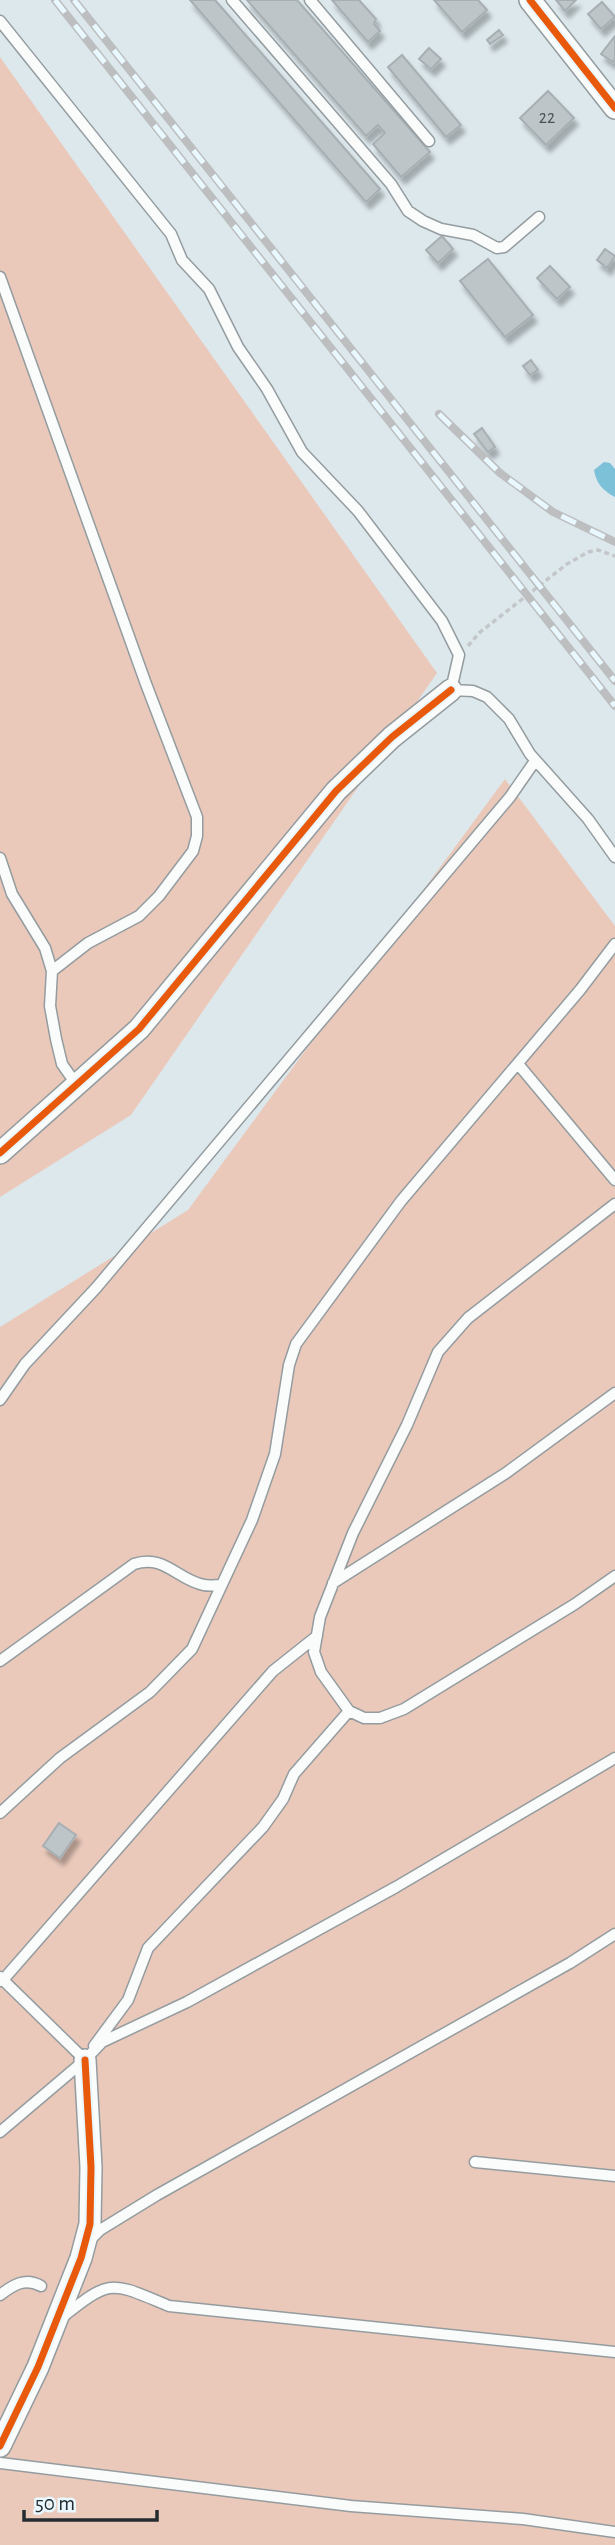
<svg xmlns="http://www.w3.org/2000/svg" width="615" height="2545" viewBox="0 0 615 2545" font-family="'Alegreya Sans',sans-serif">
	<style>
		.green { fill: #eac9bb }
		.water { fill: #7dc1d8 }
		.building { fill: #bdc5c9; stroke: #a7afb3; stroke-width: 2; filter: url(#shadow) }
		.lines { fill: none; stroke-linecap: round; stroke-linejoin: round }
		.service-casing { stroke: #949c9f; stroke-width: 13 }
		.minor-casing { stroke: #949c9f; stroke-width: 24 }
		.path { stroke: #c4c7c9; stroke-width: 3.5; stroke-dasharray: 5 3.5; stroke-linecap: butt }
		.service { stroke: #fafcfc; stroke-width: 10 }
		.minor { stroke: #fafcfc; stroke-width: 21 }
		.rail-casing { stroke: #bcbebf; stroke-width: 8 }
		.rail { stroke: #e8f8fe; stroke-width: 5; stroke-dasharray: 16; stroke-linecap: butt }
		.cycleway-casing { stroke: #e8f8fe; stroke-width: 11 }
		.cycleway { stroke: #e8590c; stroke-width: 7 }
		.labels { text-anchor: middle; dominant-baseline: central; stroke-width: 5; stroke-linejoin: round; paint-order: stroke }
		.number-label { font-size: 18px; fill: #4a5256 }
	</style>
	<defs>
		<filter id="shadow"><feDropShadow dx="4" dy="7" stdDeviation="2" flood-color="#0004"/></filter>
	</defs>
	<rect width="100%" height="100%" fill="#dde8ed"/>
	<!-- green -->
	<path class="green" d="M0,57L437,673L131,1115L0,1197Z
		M505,779L615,926V2545H0V1327L188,1210Z"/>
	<!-- water -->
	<path class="water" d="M604,462L610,463L615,469V497C603,491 596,483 594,470Z"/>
	<!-- building -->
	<path class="building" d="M190,0H215L380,189L366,202Z
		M247,0H297L430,152L401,177L373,144L385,133L378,125L366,136Z
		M332,0H359L376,19L374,24L380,31L368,42Z
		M434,0H478L487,10L462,32Z
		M556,0H576L565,11Z
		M602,2L615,17L601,29L588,14Z
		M499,30L503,35L490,44L487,40Z
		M615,36V59L613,62L601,54Z
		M429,48L441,59L431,69L419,59Z
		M402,55L461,125L446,137L388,67Z
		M548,91L574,118L546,145L520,118Z
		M442,236L453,249L438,263L426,250Z
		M605,249L615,256L607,268L597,260Z
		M488,259L533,315L505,337L460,281Z
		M550,266L570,287L557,299L537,278Z
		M531,360L538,370L530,375L523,366Z
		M482,428L495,447L488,452L474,434Z
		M59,1823L76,1835L60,1858L43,1846Z"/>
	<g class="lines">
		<defs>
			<path id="service" d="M232,0L391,184L408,211L423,221L441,229L473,235L497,248L504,247L539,217
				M310,0L429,141
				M0,21L171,234L182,260L209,289L238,347L267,389L302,452L358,511L442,621L459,655L451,690L473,691L487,697L509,719L530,754L588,819L615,857
				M0,277L146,684L197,817V836L193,851L159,896L139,916L88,943L52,971
				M0,858L12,894L45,948L52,971L50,1006L56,1039L62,1064L76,1084
				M518,1064L615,1180
				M615,1204L468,1318L438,1352L407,1425L353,1533L320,1617L314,1652L321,1672L349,1711L364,1718H380L404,1709L575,1604L615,1576
				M0,1400L25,1364L96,1288L510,797L535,761
				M333,1583L506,1473L615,1393
				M0,1661L134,1564C165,1554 177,1580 204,1585C209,1586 216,1585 221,1585
				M0,1813L60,1758L150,1692L192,1649L252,1520L275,1454L289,1365L296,1344L401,1201L580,990L615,944
				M0,1977L85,2060
				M0,1981L3,1980L273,1671L317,1636
				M94,2046L128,2000L148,1948L263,1827L283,1799L294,1774L349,1711
				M0,2132L85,2060L102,2042L187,2002L396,1887L615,1758
				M475,2162L615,2176
				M89,2241L100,2230L157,2195L570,1963L615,1934
				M0,2295C13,2285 25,2277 41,2286
				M60,2319C112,2278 109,2281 169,2306L615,2352
				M0,2463L351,2506L523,2519L615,2532"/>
			<path id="minor" d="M530,0L615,108
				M0,1153L139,1029L336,791L392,737L451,690
				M0,2446L38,2367L81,2258L90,2224L91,2167L85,2060"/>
		</defs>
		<!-- service casing -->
		<use href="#service" class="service-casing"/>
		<!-- minor casing -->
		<use href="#minor" class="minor-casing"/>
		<!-- path -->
		<path class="path" d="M468,646L479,633L567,564L588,552L598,550L615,556"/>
		<!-- service -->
		<use href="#service" class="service"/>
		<!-- minor -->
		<use href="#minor" class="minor"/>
		<defs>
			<path id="rail" d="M55,0L615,706
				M74,0L615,681
				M439,414L500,473L553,512L615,542"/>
		</defs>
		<!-- rail casing -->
		<use href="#rail" class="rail-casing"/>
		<!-- rail -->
		<use href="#rail" class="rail"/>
		<defs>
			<path id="cycleway" d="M530,0L615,108
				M0,1153L139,1029L336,791L392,737L451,690
				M0,2446L38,2367L81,2258L90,2224L91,2167L85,2060"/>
		</defs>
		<!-- cycleway casing -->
		<use href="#cycleway" class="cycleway-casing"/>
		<!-- cycleway -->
		<use href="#cycleway" class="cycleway"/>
	</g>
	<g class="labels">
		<!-- number labels -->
		<g class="number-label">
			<text x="547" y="118">22</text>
		</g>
	</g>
	<!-- scale -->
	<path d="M24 2510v10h133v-10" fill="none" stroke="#242c2f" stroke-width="3.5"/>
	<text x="35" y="2510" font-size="21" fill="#242c2f" stroke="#e8f8fe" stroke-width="5" paint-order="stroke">50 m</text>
</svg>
